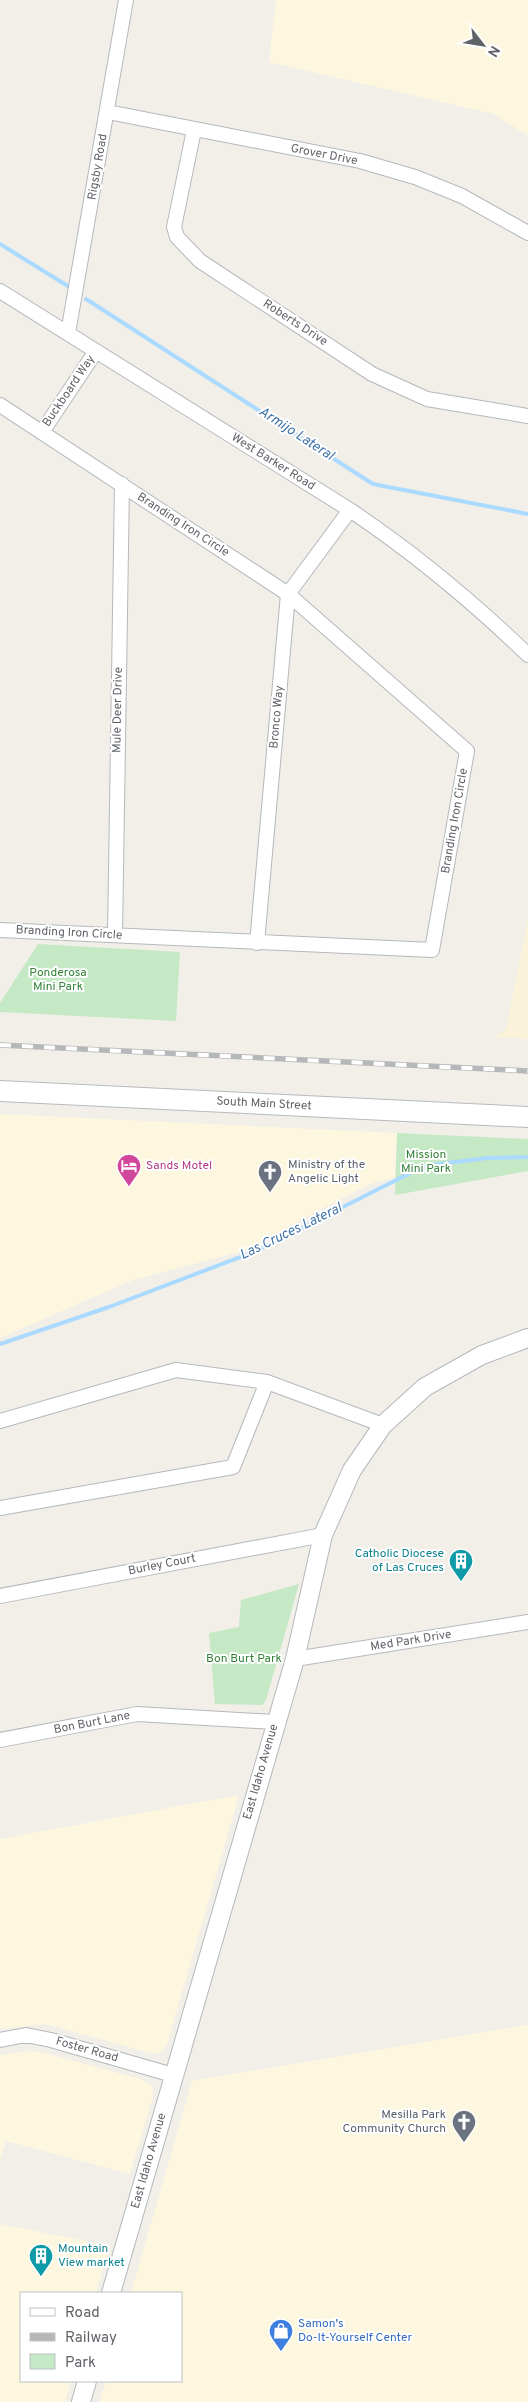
<svg xmlns="http://www.w3.org/2000/svg" width="528" height="2402" viewBox="0 0 528 2402" font-family="Overpass,sans-serif">
	<style>
		.commercial { fill: #fef7e0 }
		.green { fill: #c5e8c5 }
		.sand { fill: #fbf3d9 }
		.lines { fill: none; stroke-linecap: round; stroke-linejoin: round }
		.stream { stroke: #aadaff; stroke-width: 4 }
		.minor-casing { stroke: #b5b8bc; stroke-width: 16 }
		.tertiary-casing { stroke: #b5b8bc; stroke-width: 20 }
		.secondary-casing { stroke: #b6babf; stroke-width: 22 }
		.minor { stroke: #fff; stroke-width: 14 }
		.tertiary { stroke: #fff; stroke-width: 18 }
		.secondary { stroke: #fff; stroke-width: 20 }
		.rail-casing { stroke: #b6b7b8; stroke-width: 5.5 }
		.rail { stroke: #fff; stroke-width: 4; stroke-dasharray: 11; stroke-linecap: butt }
		.labels { text-anchor: middle; dominant-baseline: central; stroke-width: 4; stroke-linejoin: round; paint-order: stroke }
		.street-label { font-size: 12px; fill: #5f6368; stroke: #fff }
		.park-label { font-size: 12px; fill: #348238; stroke: #fff }
		.worship-label { font-size: 12px; fill: #5b616d; stroke: #fff; text-anchor: start }
		.hotel-label { font-size: 12px; fill: #b23c85; stroke: #fff; text-anchor: start }
		.culture-label { font-size: 12px; fill: #0d838f; stroke: #fff; text-anchor: end }
		.shop-label { font-size: 12px; fill: #366cbe; stroke: #fff; text-anchor: start }
		.water-label { font-size: 14px; font-style: italic; fill: #4174aa; stroke: #fff }
	</style>
	<rect width="100%" height="100%" fill="#f1efe8"/>
	<!-- commercial -->
	<path class="commercial" d="M276,0H528V136L494,114L269,62Z
		M0,1114L397,1133L395,1177L373,1183L344,1197L243,1251L133,1280L0,1338Z
		M239,1795L167,2044L162,2052L154,2054L46,2024L0,2029V1839Z
		M528,2025V2402H100L106,2381H181V2293H131L192,2081Z
		M31,2051L41,2052L143,2080L150,2084L153,2090V2096L130,2174L6,2141L0,2160V2055Z
		M0,2224L110,2246L96,2293H21V2381H71L65,2402H0Z"/>
	<!-- green -->
	<path class="green" d="M38,944L180,952L176,1021L0,1012V1003Z
		M397,1133L528,1139V1171L395,1195Z
		M299,1584L266,1700L262,1705L215,1704L209,1633L239,1627L241,1600Z"/>
	<!-- sand -->
	<path class="sand" d="M528,919V1039L494,1037L506,1029Z"/>
	<g class="lines">
		<!-- stream -->
		<path class="stream" d="M0,244L71,288
			M86,299L373,484L528,514
			M0,1344L109,1307L256,1251L424,1166L487,1158L528,1157"/>
		<defs>
			<path id="minor" d="M108,112L360,161L415,177L462,196L528,233
				M194,130L174,227L177,237L200,261L372,374L427,399L528,416
				M0,291L350,510C414,553 472,601 528,655
				M68,333L126,0
				M0,405L288,594L467,751L432,950L0,930
				M42,432L96,351
				M115,935L122,484
				M257,943L288,594L350,510
				M0,1421L176,1370L267,1382L383,1425
				M0,1508L233,1467L267,1382
				M0,1596L323,1535
				M295,1659L528,1622
				M0,1740L137,1714L275,1722
				M0,2040L26,2035L51,2040L173,2075"/>
			<path id="tertiary" d="M111,2293L295,1659L323,1535L352,1470L383,1425L425,1387L482,1355L528,1338
				M81,2402L87,2381"/>
			<path id="secondary" d="M0,1091L528,1117"/>
		</defs>
		<!-- minor casing -->
		<use href="#minor" class="minor-casing"/>
		<!-- tertiary casing -->
		<use href="#tertiary" class="tertiary-casing"/>
		<!-- secondary casing -->
		<use href="#secondary" class="secondary-casing"/>
		<!-- minor -->
		<use href="#minor" class="minor"/>
		<!-- tertiary -->
		<use href="#tertiary" class="tertiary"/>
		<!-- secondary -->
		<use href="#secondary" class="secondary"/>
		<defs>
			<path id="rail" d="M0,1045L528,1071"/>
		</defs>
		<!-- rail casing -->
		<use href="#rail" class="rail-casing"/>
		<!-- rail -->
		<use href="#rail" class="rail"/>
	</g>
	<!-- icons -->
	<defs>
		<symbol id="hotel-pin" viewBox="-11 -11 22 30"><path d="M0 17L-7.5 6A9.5 9.5 0 1 1 7.5 6Z" fill="#d1479c" stroke="#fff"/><path d="M-6-4.5h1.5V1H6V5H4.5V3h-9V5H-6ZM-4 0a1.8 1.8 0 1 1 3.6 0ZM.5 0V-2.5h3Q6-2.5 6 0Z" fill="#fff"/></symbol>
		<symbol id="church-pin" viewBox="-11 -11 22 30"><path d="M0 17L-7.5 6A9.5 9.5 0 1 1 7.5 6Z" fill="#6b7280" stroke="#fff"/><path d="M-1.2-6h2.4v3.5h3.3v2.4h-3.3V6h-2.4V-.1h-3.3v-2.4h3.3Z" fill="#fff"/></symbol>
		<symbol id="building-pin" viewBox="-11 -11 22 30"><path d="M0 17L-7.5 6A9.5 9.5 0 1 1 7.5 6Z" fill="#0f9aa8" stroke="#fff"/><path d="M-4-6H4V6H1V3H-1V6H-4ZM-2.5-4.3h1.7v1.8h-1.7ZM.8-4.3h1.7v1.8H.8ZM-2.5-1h1.7V.8h-1.7ZM.8-1h1.7V.8H.8Z" fill="#fff"/></symbol>
		<symbol id="shop-pin" viewBox="-11 -11 22 30"><path d="M0 17L-7.5 6A9.5 9.5 0 1 1 7.5 6Z" fill="#3f7fe0" stroke="#fff"/><path d="M-5-2.5h2.3a2.7 3.5 0 0 1 5.4 0H5L5.5 6h-11ZM-1.5-2.5h3a1.5 2.3 0 0 0-3 0Z" fill="#fff"/></symbol>
	</defs>
	<g fill-rule="evenodd">
		<use href="#hotel-pin" x="115" y="1152" width="28" height="38"/>
		<use href="#church-pin" x="256" y="1158" width="28" height="38"/>
		<use href="#building-pin" x="447" y="1547" width="28" height="38"/>
		<use href="#church-pin" x="450" y="2108" width="28" height="38"/>
		<use href="#building-pin" x="27" y="2242" width="28" height="38"/>
		<use href="#shop-pin" x="267" y="2317" width="28" height="38"/>
	</g>
	<g class="labels">
		<!-- street labels -->
		<g class="street-label">
			<text transform="translate(324 155) rotate(11)">Grover Drive</text>
			<text transform="translate(98 167) rotate(-80)">Rigsby Road</text>
			<text transform="translate(295 323) rotate(33)">Roberts Drive</text>
			<text transform="translate(69 391) rotate(-56)">Buckboard Way</text>
			<text transform="translate(273 462) rotate(32)">West Barker Road</text>
			<text transform="translate(183 525) rotate(33)">Branding Iron Circle</text>
			<text transform="translate(118 710) rotate(-89)">Mule Deer Drive</text>
			<text transform="translate(277 717) rotate(-85)">Bronco Way</text>
			<text transform="translate(455 821) rotate(-80)">Branding Iron Circle</text>
			<text transform="translate(69 933) rotate(3)">Branding Iron Circle</text>
			<text transform="translate(264 1104) rotate(3)">South Main Street</text>
			<text transform="translate(162 1565) rotate(-11)">Burley Court</text>
			<text transform="translate(411 1641) rotate(-9)">Med Park Drive</text>
			<text transform="translate(92 1723) rotate(-11)">Bon Burt Lane</text>
			<text transform="translate(261 1772) rotate(-74)">East Idaho Avenue</text>
			<text transform="translate(87 2050) rotate(16)">Foster Road</text>
			<text transform="translate(149 2161) rotate(-74)">East Idaho Avenue</text>
		</g>
		<!-- park labels -->
		<g class="park-label">
			<text x="58" y="973">Ponderosa<tspan x="58" dy="14">Mini Park</tspan></text>
			<text x="426" y="1155">Mission<tspan x="426" dy="14">Mini Park</tspan></text>
			<text x="244" y="1659">Bon Burt Park</text>
		</g>
		<!-- worship labels -->
		<g class="worship-label">
			<text x="288" y="1165">Ministry of the<tspan x="288" dy="14">Angelic Light</tspan></text>
			<text x="446" y="2115" text-anchor="end">Mesilla Park<tspan x="446" dy="14">Community Church</tspan></text>
		</g>
		<!-- hotel labels -->
		<g class="hotel-label">
			<text x="146" y="1166">Sands Motel</text>
		</g>
		<!-- culture labels -->
		<g class="culture-label">
			<text x="444" y="1554">Catholic Diocese<tspan x="444" dy="14">of Las Cruces</tspan></text>
			<text x="58" y="2249" text-anchor="start">Mountain<tspan x="58" dy="14">View market</tspan></text>
		</g>
		<!-- shop labels -->
		<g class="shop-label">
			<text x="298" y="2324">Samon's<tspan x="298" dy="14">Do-It-Yourself Center</tspan></text>
		</g>
		<!-- water labels -->
		<g class="water-label">
			<text transform="translate(296 434) rotate(33)">Armijo Lateral</text>
			<text transform="translate(291 1232) rotate(-26)">Las Cruces Lateral</text>
		</g>
	</g>
	<!-- legend -->
	<rect x="20" y="2292" width="162" height="90" fill="#ffffff" stroke="#bfc1c3"/>
	<rect x="30" y="2308" width="25" height="8" fill="#ffffff" stroke="#bfc1c3"/>
	<text x="65" y="2317" font-size="15" fill="#5f6368">Road</text>
	<rect x="30" y="2333" width="25" height="8" fill="#b6b7b8" stroke="#bfc1c3"/>
	<text x="65" y="2342" font-size="15" fill="#5f6368">Railway</text>
	<rect x="30" y="2354" width="25" height="15" fill="#c5e8c5" stroke="#bfc1c3"/>
	<text x="65" y="2367" font-size="15" fill="#5f6368">Park</text>
	<!-- north arrow -->
	<g transform="translate(483 45) rotate(121)" stroke="#ffffff" stroke-width="4" paint-order="stroke">
	<path d="M0-4L9 19L0 12L-9 19Z" fill="#5f6368"/>
	<text y="-8" font-size="14" font-weight="bold" text-anchor="middle" fill="#5f6368">N</text>
	</g>
</svg>
